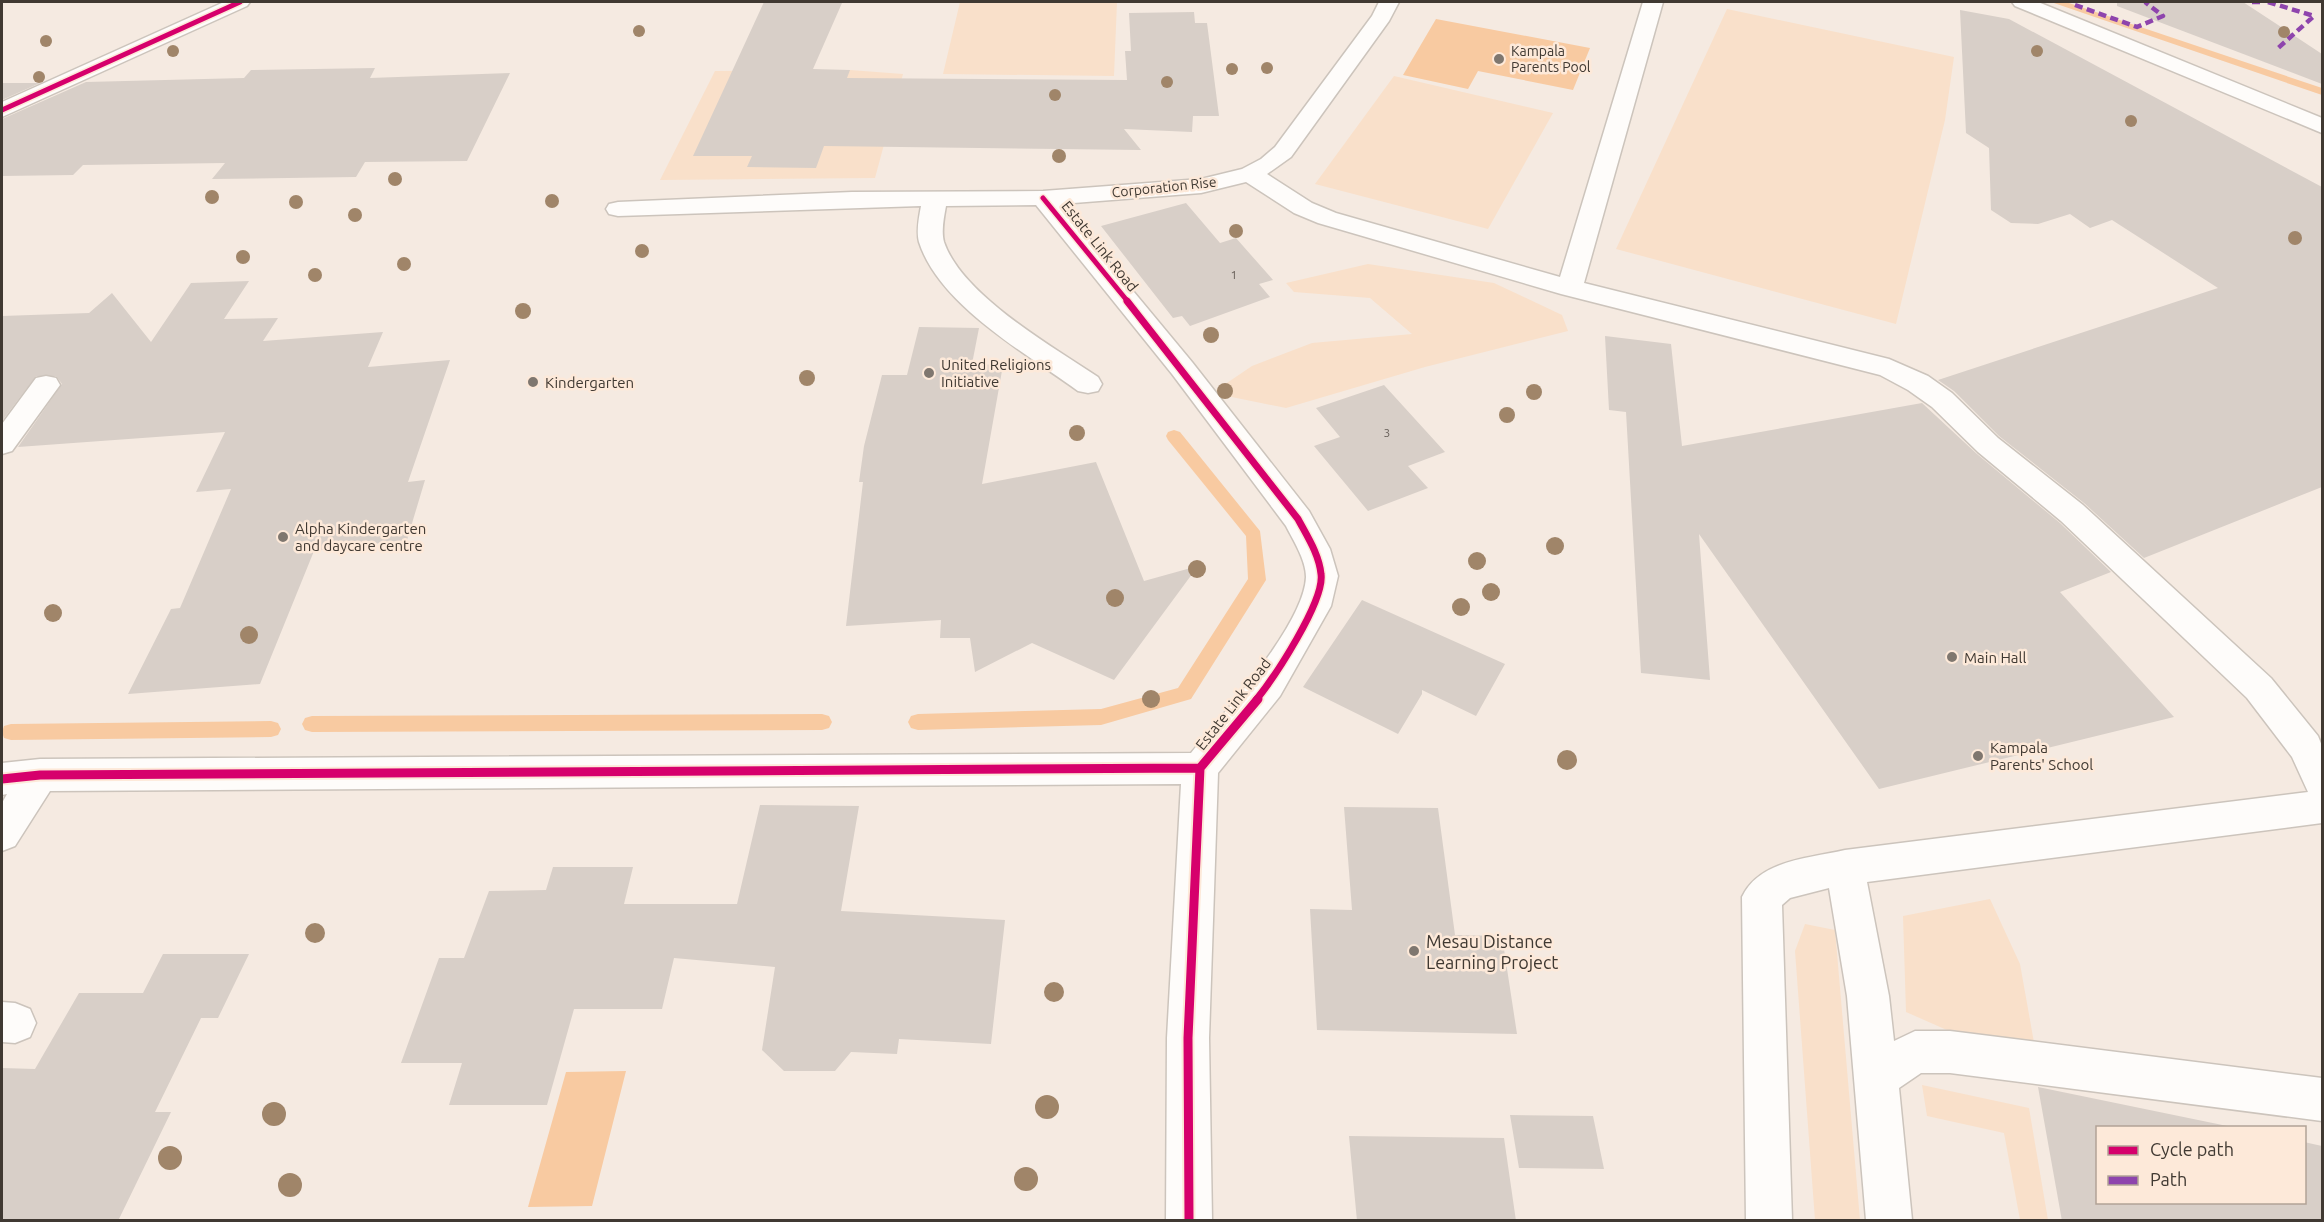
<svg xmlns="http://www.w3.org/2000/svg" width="2324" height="1222" viewBox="0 0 2324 1222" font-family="Ubuntu,sans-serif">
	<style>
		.green { fill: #f9e0ca }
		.water { fill: #f8caa1 }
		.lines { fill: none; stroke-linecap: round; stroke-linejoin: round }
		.stream { fill: #f8caa1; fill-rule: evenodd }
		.building { fill: #d8cfc8 }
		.minor-casing { stroke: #ccc4bc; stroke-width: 3 }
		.minor { fill: #fefcfa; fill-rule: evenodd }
		.quiet { stroke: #8e44ad; stroke-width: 4.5; stroke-dasharray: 8 4.5; stroke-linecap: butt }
		.cycleway-far2-casing { stroke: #fde9d9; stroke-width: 8 }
		.cycleway-far1-casing { stroke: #fde9d9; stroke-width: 10 }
		.cycleway-casing { stroke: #fde9d9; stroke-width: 13 }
		.cycleway-far2 { stroke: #d6006c; stroke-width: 5 }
		.cycleway-far1 { stroke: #d6006c; stroke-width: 7 }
		.cycleway { stroke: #d6006c; stroke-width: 9 }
		.tree { fill: #a08569 }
		.poi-dot { fill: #7f776f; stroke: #fde9d9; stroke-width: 2 }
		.labels { text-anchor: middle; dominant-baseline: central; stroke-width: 5; stroke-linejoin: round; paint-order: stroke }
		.number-label { font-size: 12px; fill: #665e58 }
		.far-poi-label { font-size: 14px; fill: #403932; stroke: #fde9d9; text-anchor: start }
		.far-street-label { font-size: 14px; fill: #403932; stroke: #fde9d9 }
		.street-label { font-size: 15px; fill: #403932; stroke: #fde9d9 }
		.poi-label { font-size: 15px; fill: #403932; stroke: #fde9d9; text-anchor: start }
		.near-poi-label { font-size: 18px; fill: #403932; stroke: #fde9d9; text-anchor: start }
	</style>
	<rect width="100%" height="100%" fill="#f5eae1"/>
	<!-- green -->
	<path class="green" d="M960,2H1117L1114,76L943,74Z
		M1727,9L1954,57L1945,120L1896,324L1616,249Z
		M850,70L903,74L875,178L660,180L715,71Z
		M1394,76L1553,113L1488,229L1315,184Z
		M1368,264L1494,283L1562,315L1568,331L1425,367L1286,408L1212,393L1252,366L1312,343L1412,334L1370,298L1294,292L1286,283Z
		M1990,899L2020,964L2035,1048L1965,1038L1906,1012L1903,916Z
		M1805,924L1835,930L1860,1220H1815L1795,951Z
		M1922,1085L2029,1108L2048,1220H2020L2004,1133L1927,1116Z"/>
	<!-- water -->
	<path class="water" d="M1436,19L1590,48L1573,90L1478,71L1468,89L1403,75Z
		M626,1071L592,1206L528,1207L566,1072Z"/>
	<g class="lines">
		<!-- stream -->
		<path class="stream" d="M2051,2H2066L2322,88V95Z
			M1174,430L1180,432L1260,531L1266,580L1191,699L1101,725L918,730L911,728L908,722L911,716L918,714L1101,709L1178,688L1248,579L1246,536L1168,440L1166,436L1168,432Z
			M822,714L829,716L832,722L829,728L822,730L312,732L305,730L302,724L305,718L312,716Z
			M271,721L278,723L281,729L278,735L271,737L11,740L4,738L2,732L4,726L11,724Z"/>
	</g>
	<!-- building -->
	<path class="building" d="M764,2L842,3L813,69L850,70L847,78L1127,80L1125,51H1131L1129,13L1194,12L1195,23H1207L1219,116H1193L1192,132L1124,129L1141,150L824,146L816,168L747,167L752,156H693Z
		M2117,2H2243L2322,54V84L2117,6Z
		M1960,10L2009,19L2322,187V487L2144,558L2084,503L1999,436L1954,391L1938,380L2218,288L2112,220L2090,228L2070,214L2038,224L2011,223L1991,210L1989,148L1966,133Z
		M375,68L370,78L510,73L467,161L365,162L356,177L212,179L225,163L83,165L73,175L2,176V119L86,82L244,78L251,70Z
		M2,83H40L2,100Z
		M1186,203L1220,243L1236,238L1273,280L1259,284L1270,297L1190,326L1182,316L1173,318L1101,226Z
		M249,281L224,319L278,318L263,341L383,332L368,367L450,360L408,482L425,480L407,540L314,551L260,684L128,694L171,609L180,608L231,489L196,492L225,432L18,447L62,384L56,376H36L2,421V316L89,313L112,293L151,342L191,283Z
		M919,327L979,328L972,364L1003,365L982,484L1096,462L1144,581L1198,566L1114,680L1032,643L975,672L970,638H940L941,620L846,626L863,482H859L864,446L882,375H907Z
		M1605,336L1671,344L1682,446L1922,403L1977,454L2060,523L2111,572L2060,592L2174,717L1879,789L1699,534L1710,680L1641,673L1626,412L1609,410Z
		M1384,385L1445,452L1408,466L1428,488L1368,511L1314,446L1340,437L1316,408Z
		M1362,600L1505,664L1476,716L1422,690V694L1398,734L1303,687Z
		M760,805L859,806L841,911L1005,920L991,1044L899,1039L897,1054L851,1052L835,1071H784L762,1050L775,967L674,958L662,1009H574L547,1105H449L462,1063H401L439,958H464L489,891L546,890L553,867H633L624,904H737Z
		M1344,807L1438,808L1455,935L1502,936L1517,1034L1317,1030L1310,909L1352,910Z
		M163,954H249L218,1018H201L155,1112H171L118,1221H2V1068L35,1069L79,993H143Z
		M2038,1087L2237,1128H2097V1203H2304V1142L2322,1146V1221H2062Z
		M1510,1115L1593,1116L1604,1169L1519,1168Z
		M1349,1136L1504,1138L1516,1221H1357Z"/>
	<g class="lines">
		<defs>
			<path id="minor" d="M224,2H250L247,6L2,117V102Z
				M1379,2H1399L1389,21L1291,157L1267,174L1312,203L1336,213L1560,277L1643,2H1663L1584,283L1889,359L1928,376L1952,393L1998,438L2083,505L2271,678L2318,736L2322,746V823L1867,882L1889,996L1894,1041L1915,1031H1950L2322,1078V1121L1950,1073H1921L1899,1088L1912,1220H1866L1847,996L1829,888L1790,898L1782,905L1792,1220H1746L1742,897C1759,860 1810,858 1845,850L2308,792L2292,757L2247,698L2061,521L1978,452L1932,407L1908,390L1880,375L1561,294L1318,223L1294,213L1246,182L1201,193L1061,204L1192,362L1309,511L1330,549L1338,576L1331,606L1280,696L1218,773L1209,1038L1212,1220H1166L1167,1038L1181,784L50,791L15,846L2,851V803L7,794L2,795V763L40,759L1191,753C1222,715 1304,625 1306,577C1306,560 1293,540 1286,526L1172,374L1036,205L946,206C944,217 941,231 944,242C962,295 1053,347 1098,377L1102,384L1098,391L1088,393L1078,391C1027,354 939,305 919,242C916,231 919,217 921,206L618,216L609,214L606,209L609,204L618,202L852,192L1043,191L1201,179L1242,169L1261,159L1275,147L1372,16Z
				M2012,2H2038L2322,118V133L2015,6Z
				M46,376L56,378L60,385L12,451L2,454V424L36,378Z
				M2,1002L15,1003L30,1009L36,1023L30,1037L15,1043L2,1042Z"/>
		</defs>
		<!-- minor casing -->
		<use href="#minor" class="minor-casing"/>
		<!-- minor -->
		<use href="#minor" class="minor"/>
		<!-- quiet -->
		<path class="quiet" d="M2252,2H2261
			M2268,2L2314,16L2277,49
			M2075,5L2137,27L2163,16L2145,2"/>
		<defs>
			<path id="cycleway-far2" d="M2,110L240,2
				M1043,198L1129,303"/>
			<path id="cycleway-far1" d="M1127,301L1298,519C1307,536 1319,554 1321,574C1325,601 1274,678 1256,700"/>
			<path id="cycleway" d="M2,779L40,775L1200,768
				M1189,1220L1188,1038L1200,768L1258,699"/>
		</defs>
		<!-- cycleway-far2 casing -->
		<use href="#cycleway-far2" class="cycleway-far2-casing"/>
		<!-- cycleway-far1 casing -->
		<use href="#cycleway-far1" class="cycleway-far1-casing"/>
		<!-- cycleway casing -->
		<use href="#cycleway" class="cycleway-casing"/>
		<!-- cycleway-far2 -->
		<use href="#cycleway-far2" class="cycleway-far2"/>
		<!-- cycleway-far1 -->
		<use href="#cycleway-far1" class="cycleway-far1"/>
		<!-- cycleway -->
		<use href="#cycleway" class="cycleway"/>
	</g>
	<!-- trees -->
	<g class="tree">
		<circle cx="639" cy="31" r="6"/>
		<circle cx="2284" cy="32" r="6"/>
		<circle cx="46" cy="41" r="6"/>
		<circle cx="173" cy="51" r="6"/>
		<circle cx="2037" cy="51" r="6"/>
		<circle cx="1267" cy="68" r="6"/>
		<circle cx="1232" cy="69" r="6"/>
		<circle cx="39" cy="77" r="6"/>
		<circle cx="1167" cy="82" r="6"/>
		<circle cx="1055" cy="95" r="6"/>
		<circle cx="2131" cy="121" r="6"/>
		<circle cx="1059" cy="156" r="7"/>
		<circle cx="395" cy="179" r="7"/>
		<circle cx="212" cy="197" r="7"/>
		<circle cx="552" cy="201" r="7"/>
		<circle cx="296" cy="202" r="7"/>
		<circle cx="355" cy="215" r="7"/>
		<circle cx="1236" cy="231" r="7"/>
		<circle cx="2295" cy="238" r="7"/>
		<circle cx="642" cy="251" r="7"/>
		<circle cx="243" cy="257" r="7"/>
		<circle cx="404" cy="264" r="7"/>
		<circle cx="315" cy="275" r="7"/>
		<circle cx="523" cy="311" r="8"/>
		<circle cx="1211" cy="335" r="8"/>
		<circle cx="807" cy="378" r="8"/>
		<circle cx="1225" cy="391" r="8"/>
		<circle cx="1534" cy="392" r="8"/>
		<circle cx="1507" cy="415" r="8"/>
		<circle cx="1077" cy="433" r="8"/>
		<circle cx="1555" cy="546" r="9"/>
		<circle cx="1477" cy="561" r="9"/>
		<circle cx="1197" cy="569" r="9"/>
		<circle cx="1491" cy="592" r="9"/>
		<circle cx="1115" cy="598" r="9"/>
		<circle cx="1461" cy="607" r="9"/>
		<circle cx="53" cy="613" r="9"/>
		<circle cx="249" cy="635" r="9"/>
		<circle cx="1151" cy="699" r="9"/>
		<circle cx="1567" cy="760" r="10"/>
		<circle cx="315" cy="933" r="10"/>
		<circle cx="1054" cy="992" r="10"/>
		<circle cx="1047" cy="1107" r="12"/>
		<circle cx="274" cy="1114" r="12"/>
		<circle cx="170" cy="1158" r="12"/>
		<circle cx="1026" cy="1179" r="12"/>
		<circle cx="290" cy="1185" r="12"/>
	</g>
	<!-- markers -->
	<g class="poi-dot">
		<circle cx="1499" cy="59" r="6"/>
		<circle cx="929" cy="373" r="6"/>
		<circle cx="533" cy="382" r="6"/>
		<circle cx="283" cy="537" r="6"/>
		<circle cx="1952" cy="657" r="6"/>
		<circle cx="1978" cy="756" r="6"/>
		<circle cx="1414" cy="951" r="6"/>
	</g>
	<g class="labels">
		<!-- number labels -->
		<g class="number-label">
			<text x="1234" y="274">1</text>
			<text x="1387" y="432">3</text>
		</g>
		<!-- far-poi labels -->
		<g class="far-poi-label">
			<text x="1511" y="51">Kampala<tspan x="1511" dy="16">Parents Pool</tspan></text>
		</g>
		<!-- far-street labels -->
		<g class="far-street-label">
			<text transform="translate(1164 187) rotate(-6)">Corporation Rise</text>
		</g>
		<!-- street labels -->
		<g class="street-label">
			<text transform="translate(1100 246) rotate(51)">Estate Link Road</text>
			<text transform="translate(1233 704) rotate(-52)">Estate Link Road</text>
		</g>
		<!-- poi labels -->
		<g class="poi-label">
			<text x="941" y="364">United Religions<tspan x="941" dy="17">Initiative</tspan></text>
			<text x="545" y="382">Kindergarten</text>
			<text x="295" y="528">Alpha Kindergarten<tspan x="295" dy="17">and daycare centre</tspan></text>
			<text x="1964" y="657">Main Hall</text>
			<text x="1990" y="747">Kampala<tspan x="1990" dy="17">Parents' School</tspan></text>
		</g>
		<!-- near-poi labels -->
		<g class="near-poi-label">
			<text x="1426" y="941">Mesau Distance<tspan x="1426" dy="21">Learning Project</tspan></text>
		</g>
	</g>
	<!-- border -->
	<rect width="2324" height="1222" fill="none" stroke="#403932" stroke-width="6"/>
	<!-- legend -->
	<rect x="2096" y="1126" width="210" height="78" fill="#fde9d9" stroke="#b1a396" stroke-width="1.5"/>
	<rect x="2108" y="1146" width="30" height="9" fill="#d6006c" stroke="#b1a396" stroke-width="1.5"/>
	<text x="2150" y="1156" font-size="18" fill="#403932">Cycle path</text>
	<rect x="2108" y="1176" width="30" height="9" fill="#8e44ad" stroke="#b1a396" stroke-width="1.5"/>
	<text x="2150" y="1186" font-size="18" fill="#403932">Path</text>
</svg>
